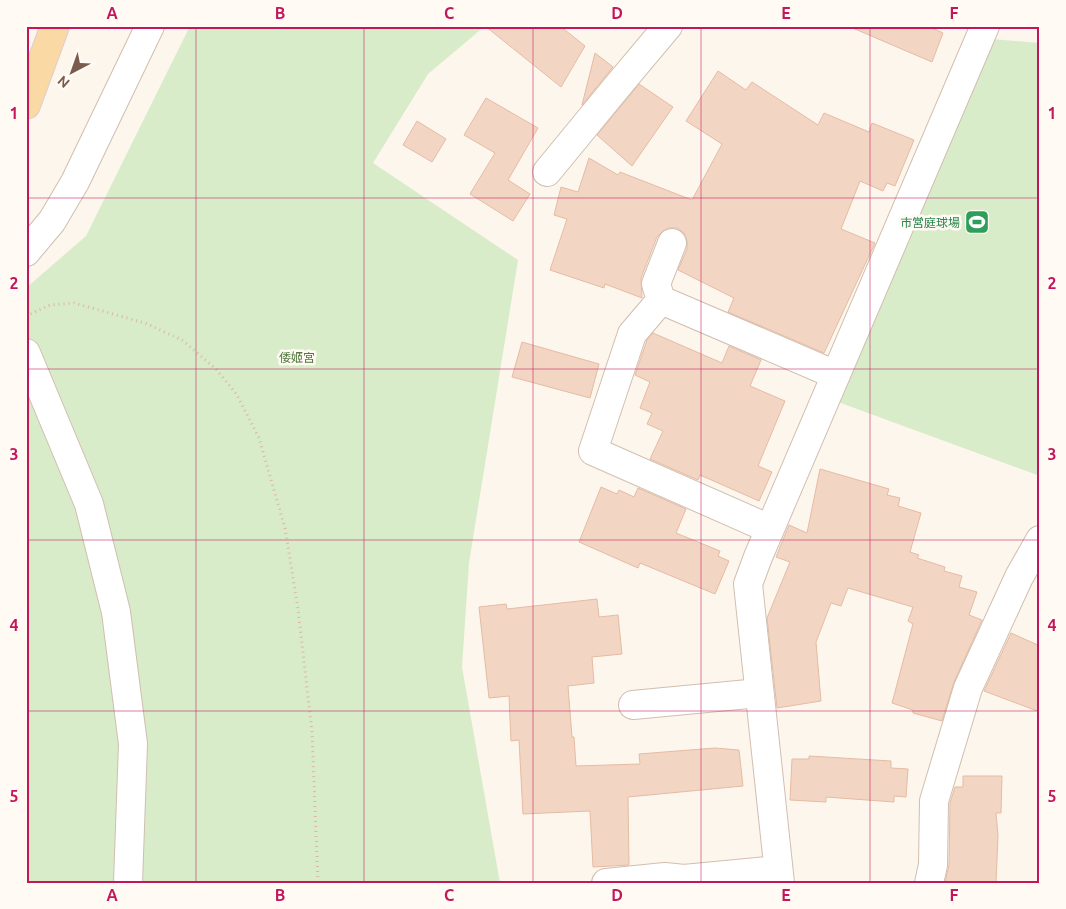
<svg xmlns="http://www.w3.org/2000/svg" width="1066" height="909" viewBox="0 0 1066 909" font-family="Ubuntu,'Noto Sans JP',sans-serif">
	<style>
		.green { fill: #d8ecc9 }
		.building { fill: #f3d5c3; stroke: #e6bba3 }
		.lines { fill: none; stroke-linecap: round; stroke-linejoin: round }
		.minor-casing { stroke: #d1beb0; stroke-width: 30 }
		.tertiary-casing { stroke: #d1beb0; stroke-width: 30 }
		.primary-casing { stroke: #dad1cd; stroke-width: 30 }
		.path { stroke: #d9b8a5; stroke-width: 3; stroke-dasharray: 1 4; stroke-linecap: butt }
		.minor { stroke: #fff; stroke-width: 28 }
		.tertiary { stroke: #fff; stroke-width: 28 }
		.primary { stroke: #fbd9a5; stroke-width: 28 }
		.grid { fill: none; stroke: #c2185b; stroke-width: 1; stroke-opacity: 0.55 }
		.labels { text-anchor: middle; dominant-baseline: central; stroke-width: 5; stroke-linejoin: round; paint-order: stroke }
		.leisure-label { font-size: 12px; fill: #27864d; stroke: #fffaf3; text-anchor: end }
		.park-label { font-size: 12px; fill: #537a41; stroke: #fffaf3 }
		.neatline { fill: none; stroke: #c2185b; stroke-width: 2 }
		.grid-label { font-size: 16px; text-anchor: middle; font-weight: bold; fill: #c2185b }
	</style>
	<rect width="100%" height="100%" fill="#fdf6ec"/>
	<!-- green -->
	<path class="green" d="M190,26H485L428,74L373,163L518,260L469,563L462,667L500,883H26V288L86,236Z
		M992,39L1040,43V476L838,402Z"/>
	<!-- building -->
	<path class="building" d="M485,26H560L585,46L561,87Z
		M848,26H928L943,33L932,62Z
		M595,53L613,67L582,105Z
		M718,71L746,90L752,82L818,125L824,113L869,132L872,123L914,140L895,186L887,183L883,191L860,181L841,229L875,243L824,353L728,312L734,298L678,270L687,249V241L684,233L677,228H669L663,231L657,237L641,278L642,298L605,284L604,288L550,270L567,219L554,215L561,187L578,192L589,158L618,175L620,172L692,200L722,144L686,121Z
		M639,84L673,107L632,166L597,135Z
		M486,98L538,128L508,180L530,194L513,221L470,194L495,153L464,135Z
		M417,121L446,139L432,162L403,145Z
		M653,333L722,363L729,346L761,360L750,386L785,401L758,466L772,472L759,501L700,475L698,480L650,459L663,431L647,424L652,413L640,408L650,382L635,375L647,340Z
		M522,342L599,364L590,398L512,377Z
		M820,469L889,489L887,495L900,498L898,506L921,513L910,552L919,555L917,558L945,567L944,571L962,576L959,587L977,592L969,615L982,620L954,682L942,721L913,713V710L892,703L913,624L908,621L913,607L848,588L841,606L831,603L816,642L821,701L777,708L767,618L790,562L776,557L789,525L807,533Z
		M601,487L617,494L619,490L634,497L638,488L686,509L676,533L720,551L718,556L729,561L715,594L640,563L638,568L579,542Z
		M597,599L599,617L618,615L622,654L592,657L594,683L568,686L572,737H574L576,766L640,764L639,754L715,748L739,750L743,786L628,797L629,865L593,867L590,811L523,814L519,740L511,741L509,696L489,698L479,607L506,604L507,609Z
		M1011,633L1040,646V712L984,691Z
		M809,756L891,761V768L908,769L906,797L894,796V802L826,797V802L790,800L792,759H809Z
		M963,776H1002L1001,813H996L998,835L996,883H945L949,865L950,803L955,787H963Z"/>
	<g class="lines">
		<defs>
			<path id="minor" d="M547,172L616,88L668,26
				M672,243L656,284L661,300L836,375
				M661,300L632,334L593,451L770,529
				M26,353L89,504L116,612L133,744L128,883
				M633,705L759,693
				M606,883L665,877L684,879L778,870
				M780,883L748,584L758,557L985,26
				M929,883L933,865L934,801L968,688L1019,577L1040,540"/>
			<path id="tertiary" d="M26,252L52,221L75,182L150,26"/>
			<path id="primary" d="M26,105L55,26"/>
		</defs>
		<!-- minor casing -->
		<use href="#minor" class="minor-casing"/>
		<!-- tertiary casing -->
		<use href="#tertiary" class="tertiary-casing"/>
		<!-- primary casing -->
		<use href="#primary" class="primary-casing"/>
		<!-- path -->
		<path class="path" d="M26,316L50,305L74,303L145,323L182,340L216,369L237,395L259,438L285,528L298,609L312,732L318,883"/>
		<!-- minor -->
		<use href="#minor" class="minor"/>
		<!-- tertiary -->
		<use href="#tertiary" class="tertiary"/>
		<!-- primary -->
		<use href="#primary" class="primary"/>
	</g>
	<!-- grid -->
	<path class="grid" d="M196,26V883M364,26V883M533,26V883M701,26V883M870,26V883M26,198H1040M26,369H1040M26,540H1040M26,711H1040"/>
	<!-- icons -->
	<defs>
		<symbol id="stadium-square" viewBox="-11 -11 22 22"><rect x="-9" y="-9" width="18" height="18" rx="4" fill="#2e9e5b" stroke="#fffaf3"/><path d="M0-5a6.5 5 0 1 0 0 10a6.5 5 0 1 0 0-10ZM-3.5-1.8h7v3.6h-7Z" fill="#fff"/></symbol>
	</defs>
	<g fill-rule="evenodd">
		<use href="#stadium-square" x="963" y="208" width="28" height="28"/>
	</g>
	<g class="labels">
		<!-- leisure labels -->
		<g class="leisure-label">
			<text x="960" y="222">市営庭球場</text>
		</g>
		<!-- park labels -->
		<g class="park-label">
			<text x="297" y="357">倭姬宮</text>
		</g>
	</g>
	<!-- border -->
	<rect width="1066" height="909" fill="none" stroke="#fffaf3" stroke-width="55"/>
	<!-- north arrow -->
	<g transform="translate(72 72) rotate(221)" stroke="#fffaf3" stroke-width="4" paint-order="stroke">
	<path d="M0-4L9 19L0 12L-9 19Z" fill="#7a5c4d"/>
	<text y="-8" font-size="14" font-weight="bold" text-anchor="middle" fill="#7a5c4d">N</text>
	</g>
	<rect x="28" y="28" width="1010" height="854" class="neatline"/>
	<g class="grid-label">
		<text x="112" y="19">A</text>
		<text x="280" y="19">B</text>
		<text x="449" y="19">C</text>
		<text x="617" y="19">D</text>
		<text x="786" y="19">E</text>
		<text x="954" y="19">F</text>
		<text x="14" y="119">1</text>
		<text x="1052" y="119">1</text>
		<text x="14" y="289">2</text>
		<text x="1052" y="289">2</text>
		<text x="14" y="460">3</text>
		<text x="1052" y="460">3</text>
		<text x="14" y="631">4</text>
		<text x="1052" y="631">4</text>
		<text x="14" y="802">5</text>
		<text x="1052" y="802">5</text>
		<text x="112" y="901">A</text>
		<text x="280" y="901">B</text>
		<text x="449" y="901">C</text>
		<text x="617" y="901">D</text>
		<text x="786" y="901">E</text>
		<text x="954" y="901">F</text>
	</g>
</svg>
